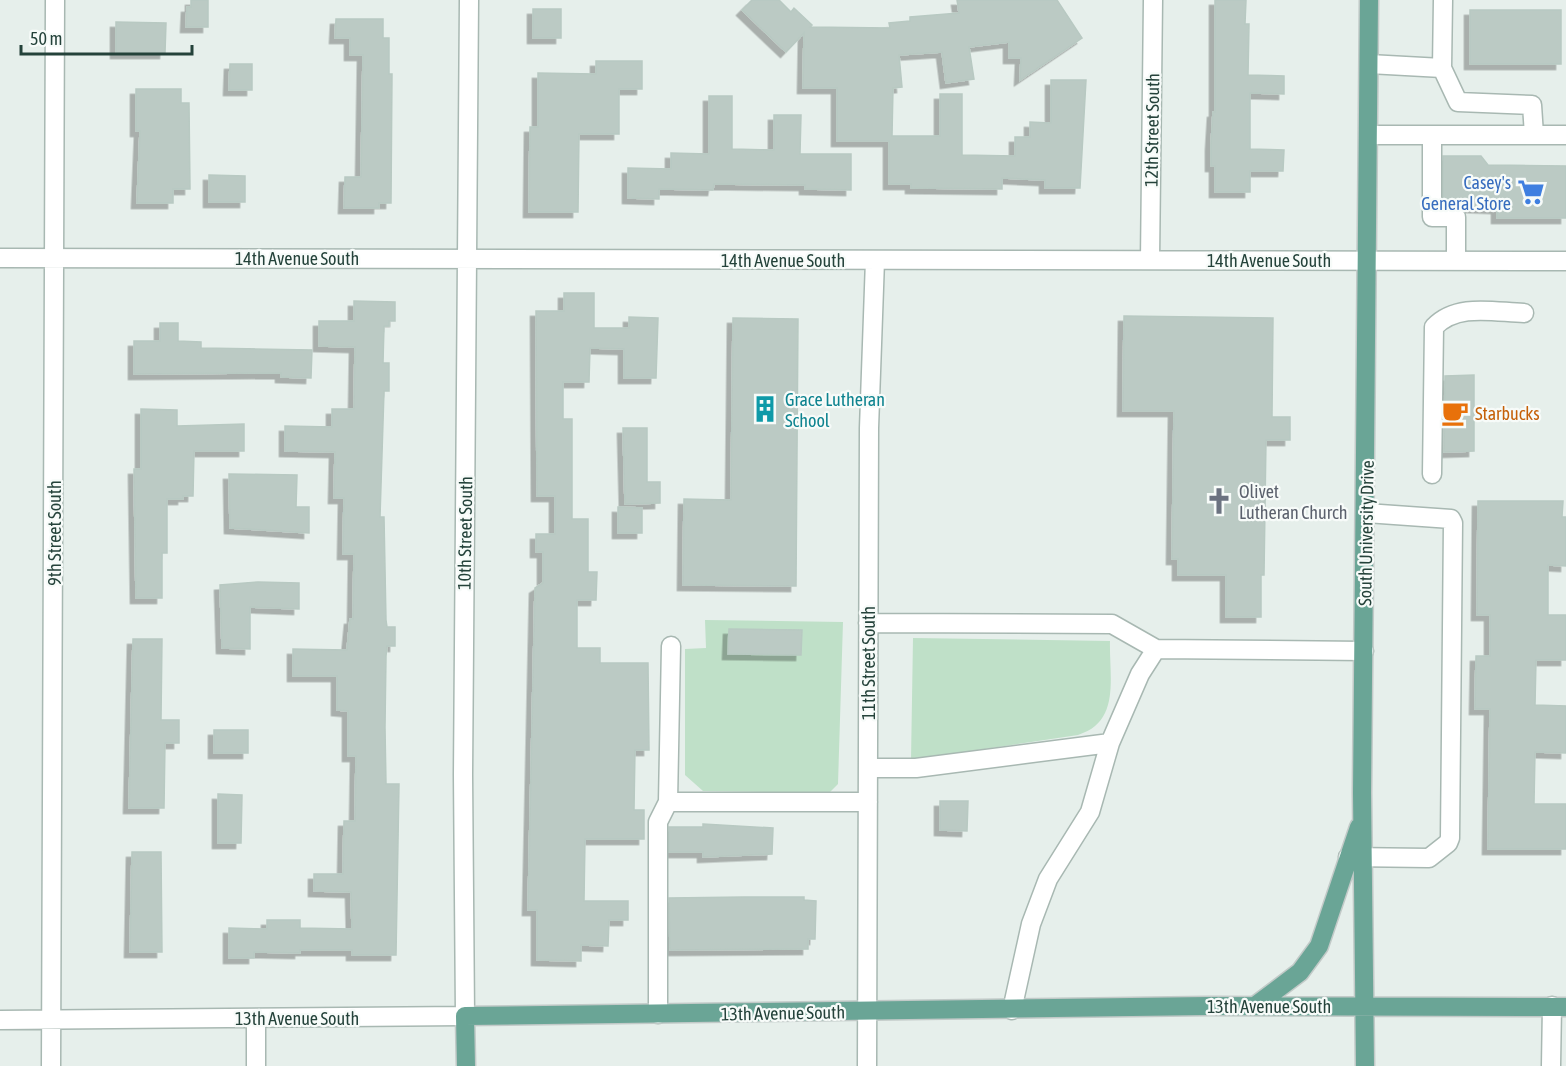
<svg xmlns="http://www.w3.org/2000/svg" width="1566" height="1066" viewBox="0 0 1566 1066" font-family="'Asap Condensed',sans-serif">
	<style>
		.green { fill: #bfe0c8 }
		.building { fill: #bbcac4; stroke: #b8c9c2; stroke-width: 1.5; filter: url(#shadow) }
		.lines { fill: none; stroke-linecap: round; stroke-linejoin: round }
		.minor-casing { stroke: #a8b8b2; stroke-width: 21 }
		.major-casing { stroke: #c2cac8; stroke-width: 21 }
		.minor { stroke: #fff; stroke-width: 18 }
		.major { stroke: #6aa596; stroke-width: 18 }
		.labels { text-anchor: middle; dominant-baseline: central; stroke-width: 4.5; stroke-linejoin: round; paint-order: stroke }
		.street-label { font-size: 18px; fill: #24423a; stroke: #f7fbf9 }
		.shop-label { font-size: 18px; fill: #366cbe; stroke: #f7fbf9; text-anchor: end }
		.culture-label { font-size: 18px; fill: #0d838f; stroke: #f7fbf9; text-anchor: start }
		.food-label { font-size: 18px; fill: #c56008; stroke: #f7fbf9; text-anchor: start }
		.worship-label { font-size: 18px; fill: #5b616d; stroke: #f7fbf9; text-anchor: start }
	</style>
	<defs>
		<filter id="shadow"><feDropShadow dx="-5.5" dy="5.5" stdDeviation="0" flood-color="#0004"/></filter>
	</defs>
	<rect width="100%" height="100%" fill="#e6efeb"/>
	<!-- green -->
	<path class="green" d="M705,620L843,622L838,784L829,793L703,791L685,775V649L706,648Z
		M913,638L1110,641C1109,677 1121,722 1078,735L911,760Z"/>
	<!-- building -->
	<path class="building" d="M191,0H208V27H186L187,7H191Z
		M752,0H779L791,12L794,8L812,25L810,27L890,28L889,23L910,21V17L959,13L957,0H1057L1082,38L1020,80L1021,58H1009V42L969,47L974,79L946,83L942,52L899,55L902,87L893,88L892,136H940V94H962V155L1015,156V137H1030V122L1051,123V80H1086L1080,188H1045V180L1002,178V189L911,188V184H889V141H837V88H803L804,33L786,52L742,10Z
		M1215,0H1246L1245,24H1249L1248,75L1284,76V94L1250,93V149L1284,150L1283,171H1250V192H1215V166H1211V145L1213,112H1215Z
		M533,9H561V38H533Z
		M1470,10H1561V64H1470Z
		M336,19H383V38H389V74H392L391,203H379V208H344L345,177H361L363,55H350V38H335Z
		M116,22L166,23L165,53H116Z
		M596,61H642V89H619V134H579L578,212H529L530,127H538V73L596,74Z
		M230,64H252V90H229Z
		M136,89H181V103H189L190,189H173V203H137L140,131H136Z
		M709,96H732V149L774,150V115H801L800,154H851V190L805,189V185L714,184L713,190L659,189V199L628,198V168L671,169V153L709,154Z
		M1443,156H1481L1488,165L1566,166V218H1497V208L1443,206Z
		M209,175L245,176V202H209Z
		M564,293H594V328H629V317L658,318L656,378H624V349L590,348L589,382H563V419H572V519H588V572H597L596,600H577V648H600V663H648L649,750H635L634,810H644V839H585L584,901H628V920H609L608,946L581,945V961L537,960V910H528L535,588L543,583V552H536V534H555V496H537L536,311H564Z
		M354,301L395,302V321H389V326H384L383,363H389V391H384L380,517H384L386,620L387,627H395V646H387L386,656L385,727L386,784H399L396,955H352V950H300V953L254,952V958H229V928L267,929V920H300V928L352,929L351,892L314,891V874H343L344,821H355L356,756H348V711L337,710V676H293V649L347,650L350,619H353L354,554H343L344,498H334L335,452L285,451V426L332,427V409H354L355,347L319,346V321H354Z
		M1124,316L1273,318L1272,417H1290V440H1266L1264,575H1261V617H1226V575H1178V559H1172L1174,411H1123Z
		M733,318L798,319L796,586L683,585L684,499L731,500Z
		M160,323H178V341L201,342V348L312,350L311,378L281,377V373L134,374V341H160Z
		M1474,375V451L1444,452L1445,376Z
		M141,409L177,410V426L244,424V451H194L193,496H183V499H167V553H162V598H136L134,469H141Z
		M623,428H647V482H660V503L625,504Z
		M229,474L297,475L296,507H309V533L230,528Z
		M1478,501H1563L1562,517H1566V566L1548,565V615H1566V660H1536L1535,705L1566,706V753L1535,752L1534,804H1566V849H1488L1490,709H1475L1476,656H1490V615H1477Z
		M618,507L642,508V533H618Z
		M258,582L299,583V609L250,607V649L222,648L220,585Z
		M729,629L802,630L801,655L728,654Z
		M133,639H162L161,720H179V743H165L164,808H129Z
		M214,730H248V753H214Z
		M218,794L242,795L241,843H218Z
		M940,801H968L967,831L940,830Z
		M703,824L773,828L772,854L703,857V852H669V827H703Z
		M132,852H161L162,952H130Z
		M744,897H804V900L816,901L815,939H808V949L670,950L669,898Z"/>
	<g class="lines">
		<defs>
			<path id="minor" d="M1369,64L1442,68L1458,102L1532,105L1534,135
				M1442,68L1443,0
				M1369,135H1566
				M1432,136V217H1456V261
				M0,258L1566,261
				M1150,260L1153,0
				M1432,474L1434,327C1457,303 1493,312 1524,313
				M868,623L1112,624L1156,649L1364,651
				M671,646L668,802H868
				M869,768H916L1110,743
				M1348,857L1429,858L1448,843L1450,838L1453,523L1451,519L1366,513
				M1012,1010L1031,924L1048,879L1090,812L1110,743L1140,674L1156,649
				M658,1014V822L668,802
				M0,1020L465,1016L463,775L469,0
				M51,1066L55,0
				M256,1066V1018
				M867,1066L869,428L875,260
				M1551,1066L1552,1006"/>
			<path id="major" d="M1255,1006L1300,972L1319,946L1359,827
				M466,1066L465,1016L1208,1006L1566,1007
				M1365,1066L1362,793L1369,0"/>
		</defs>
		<!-- minor casing -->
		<use href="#minor" class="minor-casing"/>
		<!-- major casing -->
		<use href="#major" class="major-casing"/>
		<!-- minor -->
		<use href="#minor" class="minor"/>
		<!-- major -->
		<use href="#major" class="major"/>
	</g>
	<!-- icons -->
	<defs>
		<symbol id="supermarket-bare" viewBox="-9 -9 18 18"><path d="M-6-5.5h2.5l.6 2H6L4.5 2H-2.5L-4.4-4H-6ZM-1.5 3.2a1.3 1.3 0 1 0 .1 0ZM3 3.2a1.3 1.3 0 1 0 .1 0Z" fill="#3f7fe0" stroke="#f7fbf9" stroke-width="2.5" paint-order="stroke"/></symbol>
		<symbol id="building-bare" viewBox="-9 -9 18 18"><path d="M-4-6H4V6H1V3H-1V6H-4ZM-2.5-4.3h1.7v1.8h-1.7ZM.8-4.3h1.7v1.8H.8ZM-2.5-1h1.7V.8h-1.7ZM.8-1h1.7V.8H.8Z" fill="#0f9aa8" stroke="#f7fbf9" stroke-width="2.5" paint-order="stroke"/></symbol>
		<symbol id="cafe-bare" viewBox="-9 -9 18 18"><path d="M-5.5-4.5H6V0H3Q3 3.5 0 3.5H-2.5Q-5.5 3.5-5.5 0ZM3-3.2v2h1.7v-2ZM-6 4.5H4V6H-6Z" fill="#e8710a" stroke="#f7fbf9" stroke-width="2.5" paint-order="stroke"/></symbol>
		<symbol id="church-bare" viewBox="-9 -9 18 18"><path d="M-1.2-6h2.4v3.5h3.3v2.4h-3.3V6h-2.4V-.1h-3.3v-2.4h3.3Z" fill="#6b7280" stroke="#f7fbf9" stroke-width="2.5" paint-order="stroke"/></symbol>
	</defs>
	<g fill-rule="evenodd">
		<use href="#supermarket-bare" x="1512" y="173" width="38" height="38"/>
		<use href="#building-bare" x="746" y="390" width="38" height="38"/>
		<use href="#cafe-bare" x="1436" y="394" width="38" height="38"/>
		<use href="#church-bare" x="1200" y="482" width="38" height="38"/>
	</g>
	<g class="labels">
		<!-- street labels -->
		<g class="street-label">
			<text transform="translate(1152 130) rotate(-89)">12th Street South</text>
			<text x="297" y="258">14th Avenue South</text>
			<text x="783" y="260">14th Avenue South</text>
			<text x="1269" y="260">14th Avenue South</text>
			<text transform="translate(54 533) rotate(-90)">9th Street South</text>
			<text transform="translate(465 533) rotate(-89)">10th Street South</text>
			<text transform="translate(1366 533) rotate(-89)">South University Drive</text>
			<text transform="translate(868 663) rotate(-90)">11th Street South</text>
			<text x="1269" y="1006">13th Avenue South</text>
			<text transform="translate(783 1013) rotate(-1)">13th Avenue South</text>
			<text x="297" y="1018">13th Avenue South</text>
		</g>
		<!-- shop labels -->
		<g class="shop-label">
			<text x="1511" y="182">Casey's<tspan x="1511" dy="21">General Store</tspan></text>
		</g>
		<!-- culture labels -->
		<g class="culture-label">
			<text x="785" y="399">Grace Lutheran<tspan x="785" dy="21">School</tspan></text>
		</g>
		<!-- food labels -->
		<g class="food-label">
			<text x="1475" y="413">Starbucks</text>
		</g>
		<!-- worship labels -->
		<g class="worship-label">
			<text x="1239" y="491">Olivet<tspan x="1239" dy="21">Lutheran Church</tspan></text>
		</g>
	</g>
	<!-- scale -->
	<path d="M21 45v9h171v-9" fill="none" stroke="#24423a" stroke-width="3"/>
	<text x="30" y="45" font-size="18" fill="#24423a" stroke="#f7fbf9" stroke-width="4.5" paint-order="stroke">50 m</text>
</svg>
